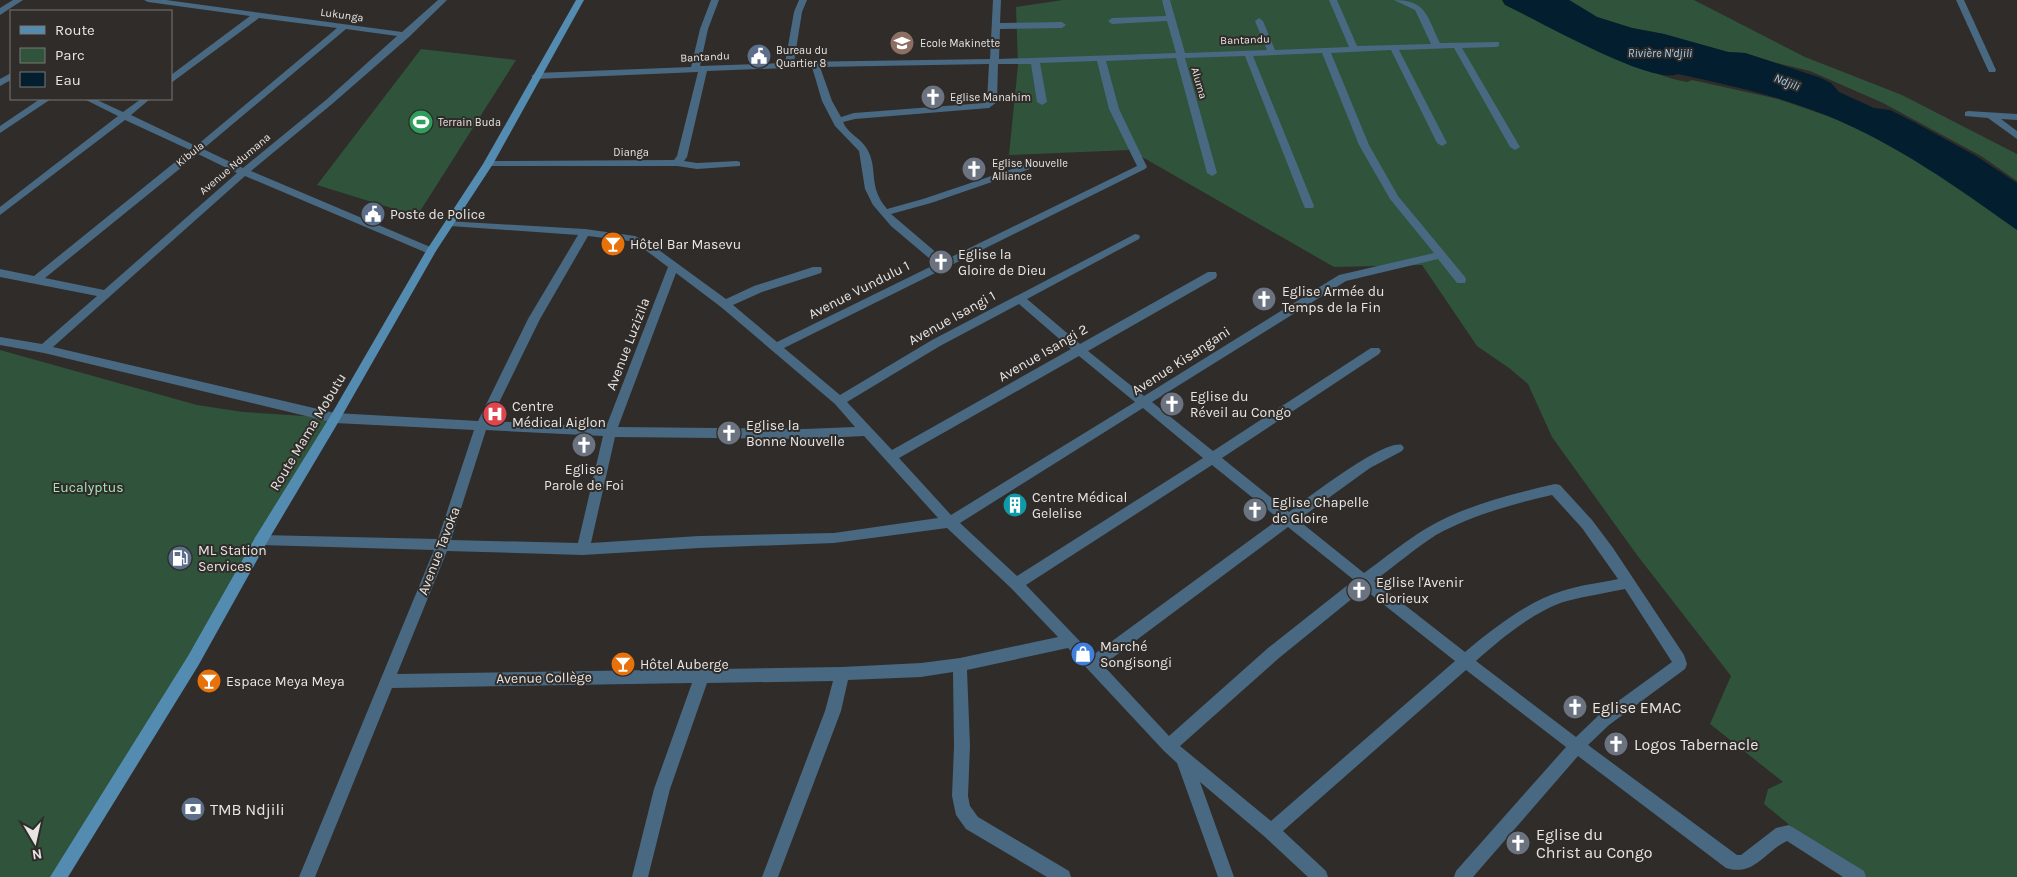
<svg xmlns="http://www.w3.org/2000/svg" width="2017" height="877" viewBox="0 0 2017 877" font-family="Karla,sans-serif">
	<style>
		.green { fill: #2f533b }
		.water { fill: #021e2f }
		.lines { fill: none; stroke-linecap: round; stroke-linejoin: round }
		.street { fill: #486981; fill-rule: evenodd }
		.secondary { fill: #548bb0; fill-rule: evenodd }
		.labels { text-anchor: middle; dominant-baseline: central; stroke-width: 4; stroke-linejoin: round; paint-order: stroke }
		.far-street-label { font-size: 11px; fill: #e8e6e4; stroke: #302c29 }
		.far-poi-label { font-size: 11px; fill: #e8e6e4; stroke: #302c29; text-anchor: start }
		.far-water-label { font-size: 12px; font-style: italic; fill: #a2d3f6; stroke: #302c29 }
		.poi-label { font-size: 14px; fill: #e8e6e4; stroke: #302c29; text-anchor: start }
		.street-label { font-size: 14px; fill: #e8e6e4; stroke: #302c29 }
		.park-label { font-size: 14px; fill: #a4e5b8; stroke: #302c29 }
		.near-poi-label { font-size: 16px; fill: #e8e6e4; stroke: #302c29; text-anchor: start }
	</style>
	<rect width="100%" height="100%" fill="#302c29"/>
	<!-- green -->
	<path class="green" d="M1063,0H1511L1630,65L1673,79L1687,82L1692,80L1778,99L1845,122L1927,163L2017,223V877H1866L1808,840L1764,804L1768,789L1783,782L1710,724L1731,676L1637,555L1552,437L1528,384L1509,368L1477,346L1422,265L1334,267L1130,150L1009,155L1018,65L1016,7Z
		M1569,0H1694L1805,57L1902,95L2017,154V181L1981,156L1883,103L1810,71L1777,63L1745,53L1728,52L1664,34L1632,28L1597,17Z
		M421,49L516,60L417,216L317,185Z
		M0,350L197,405L243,412L335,418L58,877H0Z"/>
	<!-- water -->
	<path class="water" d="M1502,0H1569L1597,17L1632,28L1664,34L1728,52L1745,53L1821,78L1831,83L1839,92L1874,108L1890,110L1914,122L1976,156L2017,183V230C1957,187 1896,144 1828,116C1780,96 1728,85 1678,74C1650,85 1536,19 1505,5Z"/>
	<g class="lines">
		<!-- street -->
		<path class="street" d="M13,0H23L0,15V8Z
			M144,0H166L402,32L438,0H447L409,37L332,104L251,171L435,249L436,251L431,254L427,253L245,176L53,347L335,413L478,421L528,319L578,235L450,226L446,225L445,223L446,221L585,229L635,236L652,245L726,299L754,286L813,267H821L822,270L821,273L762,292L733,305L777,342L936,264L891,226L873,205L865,189L859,151L835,126L822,101L812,67L707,71L687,157L684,161L697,163L737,161L740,162V166L697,169L677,166H485L483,164L488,161L674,160L677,156L698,72L536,79L531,76L536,73L691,67L700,29L711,0H719L708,29L700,66L785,63L794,12L799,0H807L802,12L794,62L990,59L993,0H1001L1000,23L1062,22L1066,25L1062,28L1000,29L999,59L1176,53L1167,21L1112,24L1108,21L1112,18L1166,16L1162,0H1170L1185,53L1267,50L1255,21L1259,18L1263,21L1275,50L1349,47L1329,0H1337L1357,46L1431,44L1415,10L1394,0C1427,0 1427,17 1440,43L1499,42V46L1496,47L1462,48L1520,147L1515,150L1510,147L1454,48L1399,50L1447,143L1442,146L1437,143L1391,50L1331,53L1369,145L1398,196L1465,277L1466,280L1465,283H1457L1438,259L1346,281L1152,402L1213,451L1371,348H1379L1381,351L1379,354L1222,458L1289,512C1306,499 1384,439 1402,445L1404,448L1402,451L1370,468L1298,520L1364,573C1385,558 1405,541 1427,528C1466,505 1512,494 1555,484L1560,485L1592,520L1613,548L1684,655L1687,664L1685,669L1609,725L1588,745L1737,855H1741L1776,828L1789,825L1864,871L1866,877H1843L1787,841C1765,851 1754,877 1726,868L1578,756L1473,877H1454L1456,871L1566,747L1466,670L1283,831L1326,871L1328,877H1308L1265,837L1200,782L1234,877H1218L1177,763L1164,751L1068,648L967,670L970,746L968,796L970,806L978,817L1069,871L1071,877H1047L966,829L956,815L952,796L954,746L953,672L921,677L848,680L841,711L778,877H762L825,711L833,681L707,683L670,789L648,877H632L654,789L692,683L392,688L315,877H299L434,550L261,545L256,544L254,540L256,536L261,535L438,539L474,430L335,423L44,353L0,345V337L42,344L97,296L0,277V269L34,276L190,150L125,120L0,215V207L118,116L84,99H95L123,112L141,99H150L131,115L196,146L337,28L259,18L171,83V75L250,16L148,2ZM346,29L397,36L326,100L243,168L203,149ZM1322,53L1359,145L1390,199L1434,253L1339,275L1144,396L1088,351L1216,278L1217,275L1216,272H1208L1080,344L1027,299L1139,239L1140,237L1139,235L1135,234L932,340L840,395L784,348L1145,169L1147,167L1119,109L1106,61L1176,58L1207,173L1212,176L1217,173L1185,58L1245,56L1304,206L1305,208H1313L1314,206L1253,56ZM1097,61L1109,109L1137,166L945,260L891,214L931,203L1030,169V165H1024L923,199L887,209C867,185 879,170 867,149C861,138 848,134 843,122L855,119L989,108L997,102L998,64H1031L1037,102L1042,105L1047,102L1040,63ZM989,64L987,101L984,103L854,113L841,117L832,101L820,67ZM198,154L237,173L104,290L45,278ZM588,236L629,241L644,249L668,267L606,427L490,421L540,319ZM676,273L721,307L835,404L855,427L804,429L618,427ZM1019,304L1071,349L892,450L847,402L940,346ZM1079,356L1135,402L951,515L899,458ZM1143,408L1203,458L1017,576L960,523ZM486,430L603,436L578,543L451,540ZM864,436L938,518L834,533L699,536L591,543L615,437L804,439ZM1212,465L1279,519L1093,655L1026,585ZM1552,495L1582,528L1618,579C1600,583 1580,585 1562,591C1528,601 1491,630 1465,652L1374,581C1395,566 1414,549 1436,535C1472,515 1513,504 1552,495ZM1288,527L1354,580L1268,648L1169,736L1103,665ZM947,528L1011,588L1058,637L960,658L921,663L842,667L397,674L447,551L583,555L699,548L834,543ZM1364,589L1455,661L1271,821L1180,746L1279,658ZM1625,589L1672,662L1599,715L1576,737L1476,661C1499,640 1537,609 1567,601C1586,596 1606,593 1625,589Z
			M1956,0H1964L1996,70L1995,72H1989L1988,70Z
			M11,73V80L0,86V79Z
			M40,99H51L0,133V126Z
			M1968,111L2017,114V120L2001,119L2017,131V139L1988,118L1965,116V112Z"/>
		<!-- secondary -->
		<path class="secondary" d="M576,0H584L493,164L436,251L339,421L266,544L198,666L68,877H50L188,656L256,536L331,415L426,251L483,164Z"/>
	</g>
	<!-- icons -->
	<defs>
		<symbol id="school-disc" viewBox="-11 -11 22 22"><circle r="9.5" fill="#8d6e63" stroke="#302c29"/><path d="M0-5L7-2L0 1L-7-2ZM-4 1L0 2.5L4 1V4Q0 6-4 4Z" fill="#fff"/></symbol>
		<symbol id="civic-disc" viewBox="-11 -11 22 22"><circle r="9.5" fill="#5c6f8a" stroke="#302c29"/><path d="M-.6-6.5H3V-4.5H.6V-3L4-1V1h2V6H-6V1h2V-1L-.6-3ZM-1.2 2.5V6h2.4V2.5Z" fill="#fff"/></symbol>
		<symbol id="church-disc" viewBox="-11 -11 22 22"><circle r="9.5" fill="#6b7280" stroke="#302c29"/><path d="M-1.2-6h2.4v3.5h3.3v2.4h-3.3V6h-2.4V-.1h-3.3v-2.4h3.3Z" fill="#fff"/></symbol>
		<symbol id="stadium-disc" viewBox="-11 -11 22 22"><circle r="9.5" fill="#2e9e5b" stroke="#302c29"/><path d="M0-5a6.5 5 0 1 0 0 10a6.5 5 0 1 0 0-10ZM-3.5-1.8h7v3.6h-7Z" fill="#fff"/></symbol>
		<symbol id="bar-disc" viewBox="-11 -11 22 22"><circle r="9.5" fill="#e8710a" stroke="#302c29"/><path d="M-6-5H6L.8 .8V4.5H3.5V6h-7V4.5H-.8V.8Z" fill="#fff"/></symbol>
		<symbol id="hospital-disc" viewBox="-11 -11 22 22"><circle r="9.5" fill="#e0444e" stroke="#302c29"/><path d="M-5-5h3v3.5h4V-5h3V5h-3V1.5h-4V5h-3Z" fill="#fff"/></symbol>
		<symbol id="building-disc" viewBox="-11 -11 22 22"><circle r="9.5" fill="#0f9aa8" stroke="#302c29"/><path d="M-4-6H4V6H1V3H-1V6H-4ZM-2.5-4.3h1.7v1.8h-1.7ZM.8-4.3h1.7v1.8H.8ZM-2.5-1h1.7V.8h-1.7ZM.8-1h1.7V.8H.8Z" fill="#fff"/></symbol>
		<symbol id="fuel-disc" viewBox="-11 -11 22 22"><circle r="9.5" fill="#5c6f8a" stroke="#302c29"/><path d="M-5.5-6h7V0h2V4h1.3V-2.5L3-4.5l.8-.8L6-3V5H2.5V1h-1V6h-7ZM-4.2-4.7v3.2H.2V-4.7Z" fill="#fff"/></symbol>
		<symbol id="shop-disc" viewBox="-11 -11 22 22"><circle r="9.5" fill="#3f7fe0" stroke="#302c29"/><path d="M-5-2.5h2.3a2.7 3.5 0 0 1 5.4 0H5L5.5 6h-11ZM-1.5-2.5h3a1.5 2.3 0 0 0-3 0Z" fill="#fff"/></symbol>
		<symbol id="bank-disc" viewBox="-11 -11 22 22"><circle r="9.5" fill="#5c6f8a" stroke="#302c29"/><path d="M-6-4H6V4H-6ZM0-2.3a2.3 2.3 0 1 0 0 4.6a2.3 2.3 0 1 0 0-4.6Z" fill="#fff"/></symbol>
	</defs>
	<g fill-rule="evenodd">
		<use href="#school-disc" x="888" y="29" width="28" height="28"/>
		<use href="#civic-disc" x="745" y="42" width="28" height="28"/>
		<use href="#church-disc" x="919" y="83" width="28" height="28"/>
		<use href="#stadium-disc" x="407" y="108" width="28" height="28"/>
		<use href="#church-disc" x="960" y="155" width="28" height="28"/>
		<use href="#civic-disc" x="359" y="200" width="28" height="28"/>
		<use href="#bar-disc" x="599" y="230" width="28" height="28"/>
		<use href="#church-disc" x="927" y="248" width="28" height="28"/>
		<use href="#church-disc" x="1250" y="285" width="28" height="28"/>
		<use href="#church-disc" x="1158" y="390" width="28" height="28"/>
		<use href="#hospital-disc" x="481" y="400" width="28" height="28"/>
		<use href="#church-disc" x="715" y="419" width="28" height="28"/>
		<use href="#church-disc" x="570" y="431" width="28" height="28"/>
		<use href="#building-disc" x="1001" y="491" width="28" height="28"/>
		<use href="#church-disc" x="1241" y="496" width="28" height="28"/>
		<use href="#fuel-disc" x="166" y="544" width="28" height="28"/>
		<use href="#church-disc" x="1345" y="576" width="28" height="28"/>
		<use href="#shop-disc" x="1069" y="640" width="28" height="28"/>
		<use href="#bar-disc" x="609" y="650" width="28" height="28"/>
		<use href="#bar-disc" x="195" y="667" width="28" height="28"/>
		<use href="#church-disc" x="1561" y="693" width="28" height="28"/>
		<use href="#church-disc" x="1602" y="730" width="28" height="28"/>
		<use href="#bank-disc" x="179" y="795" width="28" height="28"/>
		<use href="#church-disc" x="1504" y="829" width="28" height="28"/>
	</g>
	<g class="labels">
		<!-- far-street labels -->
		<g class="far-street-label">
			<text transform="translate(342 15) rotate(8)">Lukunga</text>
			<text transform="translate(1245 40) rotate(-2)">Bantandu</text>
			<text transform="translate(705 57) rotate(-3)">Bantandu</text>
			<text transform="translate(1199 83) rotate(74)">Aluma</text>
			<text x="631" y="152">Dianga</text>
			<text transform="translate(190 154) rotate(-39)">Kibula</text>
			<text transform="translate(235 164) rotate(-40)">Avenue Ndumana</text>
		</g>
		<!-- far-poi labels -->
		<g class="far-poi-label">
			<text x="920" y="43">Ecole Makinette</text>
			<text x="776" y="50">Bureau du<tspan x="776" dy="13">Quartier 8</tspan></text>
			<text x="950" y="97">Eglise Manahim</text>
			<text x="438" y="122">Terrain Buda</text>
			<text x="992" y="163">Eglise Nouvelle<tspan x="992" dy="13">Alliance</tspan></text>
		</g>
		<!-- far-water labels -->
		<g class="far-water-label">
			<text x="1660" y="53">Rivière N'djili</text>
			<text transform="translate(1787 82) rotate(22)">Ndjili</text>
		</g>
		<!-- poi labels -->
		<g class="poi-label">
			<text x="390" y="214">Poste de Police</text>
			<text x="630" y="244">Hôtel Bar Masevu</text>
			<text x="958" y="254">Eglise la<tspan x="958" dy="16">Gloire de Dieu</tspan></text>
			<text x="1282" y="291">Eglise Armée du<tspan x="1282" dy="16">Temps de la Fin</tspan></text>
			<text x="1190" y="396">Eglise du<tspan x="1190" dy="16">Réveil au Congo</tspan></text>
			<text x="512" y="406">Centre<tspan x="512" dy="16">Médical Aiglon</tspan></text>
			<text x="746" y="425">Eglise la<tspan x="746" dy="16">Bonne Nouvelle</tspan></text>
			<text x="584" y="469" text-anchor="middle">Eglise<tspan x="584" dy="16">Parole de Foi</tspan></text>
			<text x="1032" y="497">Centre Médical<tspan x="1032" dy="16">Gelelise</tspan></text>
			<text x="1272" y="502">Eglise Chapelle<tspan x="1272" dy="16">de Gloire</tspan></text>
			<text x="198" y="550">ML Station<tspan x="198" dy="16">Services</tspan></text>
			<text x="1376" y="582">Eglise l'Avenir<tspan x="1376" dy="16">Glorieux</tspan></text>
			<text x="1100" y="646">Marché<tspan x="1100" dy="16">Songisongi</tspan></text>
			<text x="640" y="664">Hôtel Auberge</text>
			<text x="226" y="681">Espace Meya Meya</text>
		</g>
		<!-- street labels -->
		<g class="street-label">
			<text transform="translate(859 290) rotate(-27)">Avenue Vundulu 1</text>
			<text transform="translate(952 318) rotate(-29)">Avenue Isangi 1</text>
			<text transform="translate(628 344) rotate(-69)">Avenue Luzizila</text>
			<text transform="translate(1043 353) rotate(-30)">Avenue Isangi 2</text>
			<text transform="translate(1181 361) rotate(-33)">Avenue Kisangani</text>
			<text transform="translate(308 432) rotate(-59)">Route Mama Mobutu</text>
			<text transform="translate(439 551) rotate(-69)">Avenue Tavoka</text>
			<text transform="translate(544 678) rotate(-1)">Avenue Collège</text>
		</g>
		<!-- park labels -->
		<g class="park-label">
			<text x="88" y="487">Eucalyptus</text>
		</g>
		<!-- near-poi labels -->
		<g class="near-poi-label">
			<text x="1592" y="707">Eglise EMAC</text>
			<text x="1634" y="744">Logos Tabernacle</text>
			<text x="210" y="809">TMB Ndjili</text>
			<text x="1536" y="834">Eglise du<tspan x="1536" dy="18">Christ au Congo</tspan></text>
		</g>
	</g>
	<!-- legend -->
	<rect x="10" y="10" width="162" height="90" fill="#302c29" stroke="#7a7674"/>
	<rect x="20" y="26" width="25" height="8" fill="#548bb0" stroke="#7a7674"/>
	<text x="55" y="35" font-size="15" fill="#e8e6e4">Route</text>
	<rect x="20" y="48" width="25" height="15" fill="#2f533b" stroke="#7a7674"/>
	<text x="55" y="60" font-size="15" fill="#e8e6e4">Parc</text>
	<rect x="20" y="72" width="25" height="15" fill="#021e2f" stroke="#7a7674"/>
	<text x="55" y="85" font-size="15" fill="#e8e6e4">Eau</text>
	<!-- north arrow -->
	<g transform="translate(35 842) rotate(171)" stroke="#302c29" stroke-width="4" paint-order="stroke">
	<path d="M0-4L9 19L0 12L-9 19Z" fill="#e8e6e4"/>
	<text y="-8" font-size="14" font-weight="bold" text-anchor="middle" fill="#e8e6e4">N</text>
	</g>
</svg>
